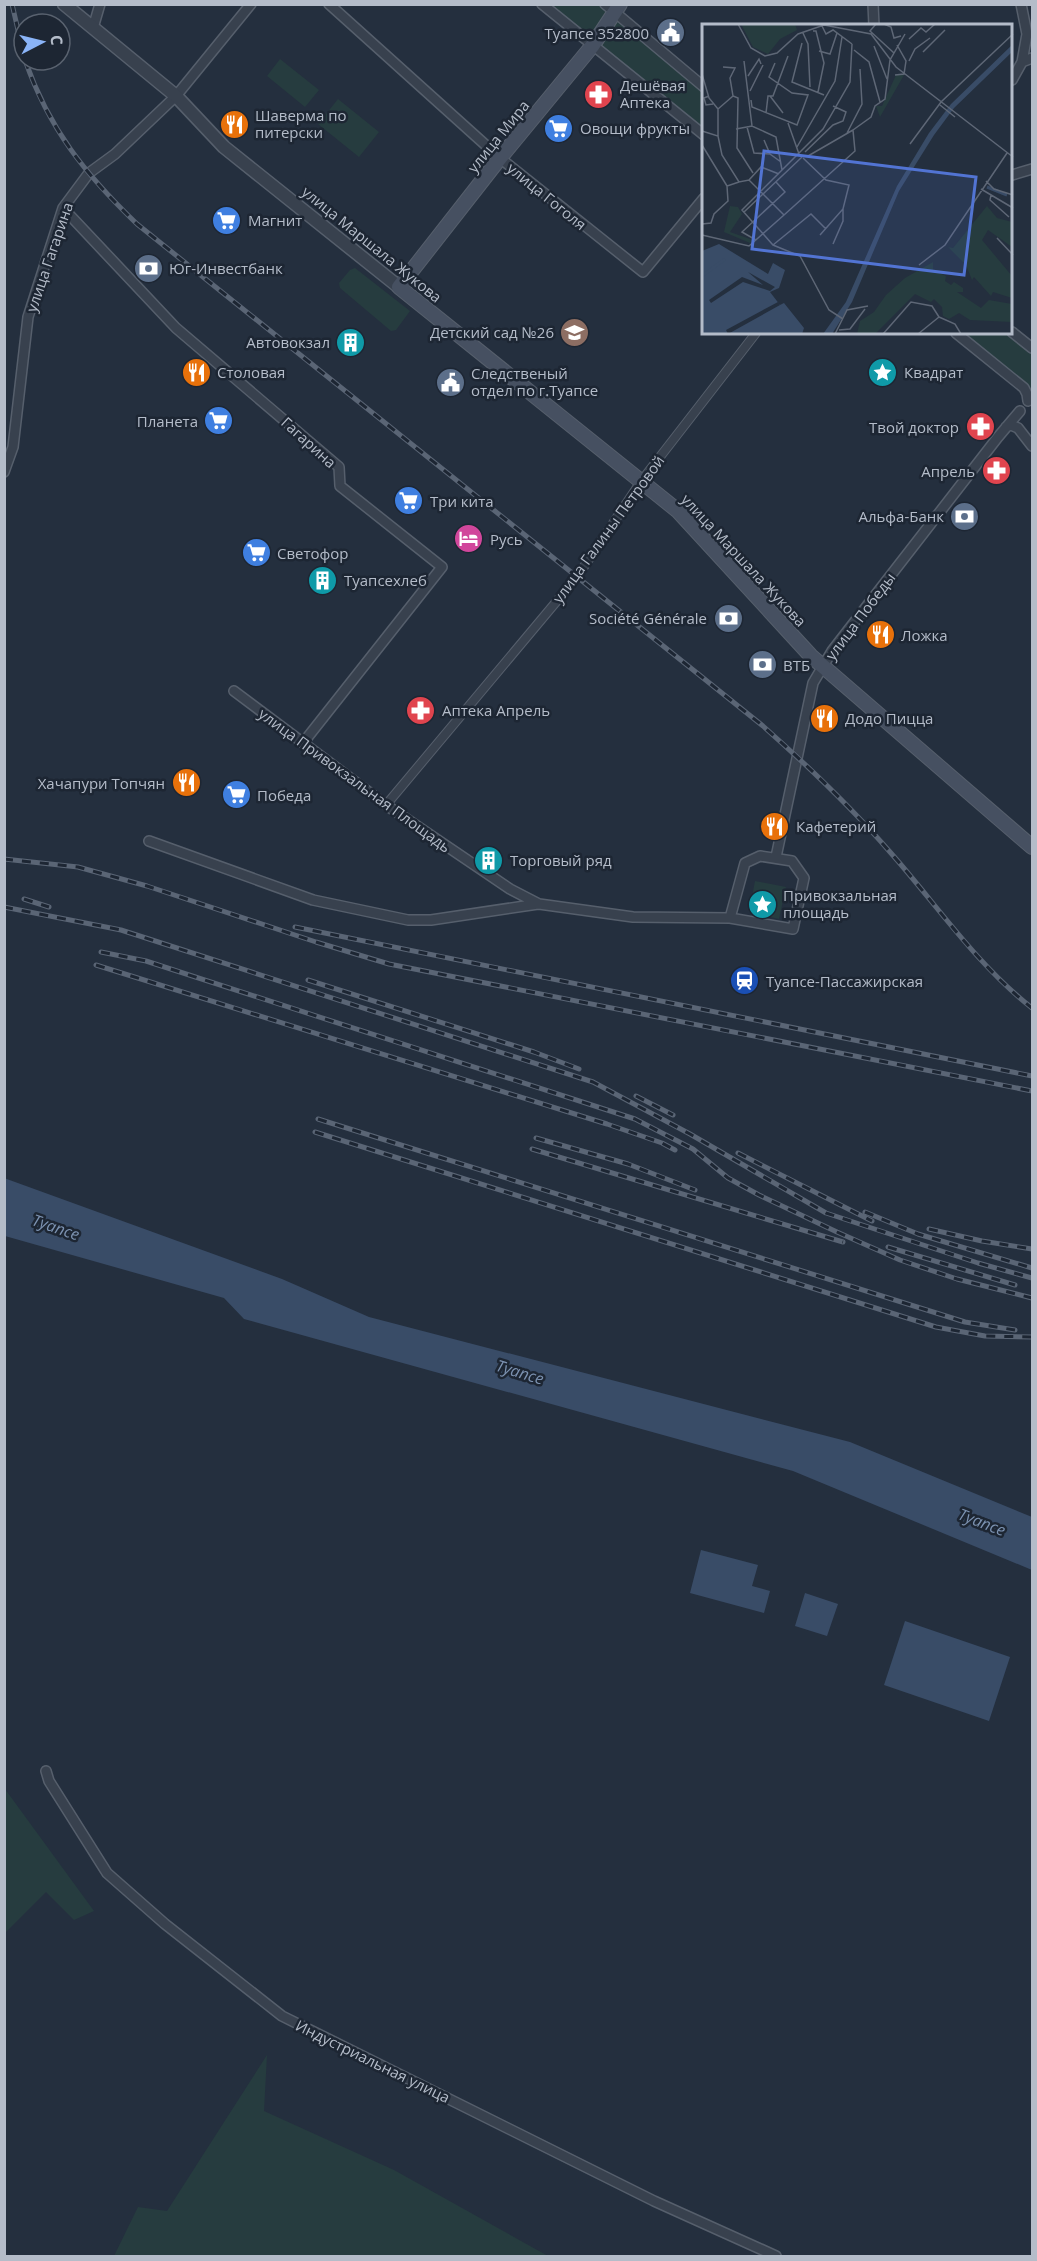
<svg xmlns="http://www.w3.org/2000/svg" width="1037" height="2261" viewBox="0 0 1037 2261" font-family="'Open Sans',sans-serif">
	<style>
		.green { fill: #263c3f }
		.water { fill: #394c67 }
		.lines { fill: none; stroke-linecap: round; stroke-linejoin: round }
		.pedestrian-casing { stroke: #565f6c; stroke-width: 10 }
		.minor-casing { stroke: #565f6c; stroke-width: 12 }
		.tertiary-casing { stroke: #565f6c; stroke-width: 15 }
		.secondary-casing { stroke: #565f6c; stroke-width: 16 }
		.pedestrian { stroke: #38414e; stroke-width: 8 }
		.minor { stroke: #38414e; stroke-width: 9 }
		.tertiary { stroke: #38414e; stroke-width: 12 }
		.secondary { stroke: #465061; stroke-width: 14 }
		.rail-casing { stroke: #5a6575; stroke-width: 5 }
		.rail { stroke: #1d2633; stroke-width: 3; stroke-dasharray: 9; stroke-linecap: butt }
		.labels { text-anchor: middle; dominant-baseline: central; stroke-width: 5; stroke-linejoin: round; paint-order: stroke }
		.poi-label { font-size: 15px; fill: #b4bcc9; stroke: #1d2633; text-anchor: start }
		.street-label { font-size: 15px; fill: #b4bcc9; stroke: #1d2633 }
		.water-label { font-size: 16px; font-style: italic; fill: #7c92b1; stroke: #1d2633 }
		.inset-river { fill: none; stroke: #394c67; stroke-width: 3 }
		.inset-road { fill: none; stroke: #5e6776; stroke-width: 1.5 }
		.view { fill: #5274d3; fill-opacity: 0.15; stroke: #5274d3; stroke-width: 3 }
		.inset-edge { fill: none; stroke: #b4bcc9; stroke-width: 3 }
	</style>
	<rect width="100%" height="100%" fill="#242f3e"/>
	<!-- green -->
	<path class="green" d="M549,5H599L607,11L704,91V130Z
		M280,59L319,90L305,107L267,76Z
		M338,99L379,132L359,157L318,124Z
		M355,268L410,311L396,330L391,331L340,288L339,283L350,270Z
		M962,333H1007L1032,353V388L1031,390Z
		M755,881L786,887L779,919L749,912Z
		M5,1789L94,1911L74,1920L46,1892L6,1932L5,1936Z
		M267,2055L264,2111L394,2170L548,2256H114L138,2207L167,2211Z"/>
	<!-- water -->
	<path class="water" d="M4,1178L282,1279L369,1317L850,1442L1032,1517V1570L793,1471L244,1319L224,1298L5,1236Z
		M701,1550L758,1565L752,1586L770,1591L764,1613L690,1593Z
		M805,1593L838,1604L827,1636L795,1626Z
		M905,1621L1010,1657L989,1721L884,1685Z"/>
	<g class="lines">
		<defs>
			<path id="pedestrian" d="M386,805L577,577L642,480L756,333"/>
			<path id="minor" d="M329,4L500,158L643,272L704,198
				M542,4L704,135
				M605,4L704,87
				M873,4L874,26
				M1021,4L1027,34L1022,62
				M93,28L100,4
				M1012,80L1022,62L1032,58
				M1012,175L1032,169
				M63,208L176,328L339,467L340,486L442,567L303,743
				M1012,332L1032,348
				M956,333L1024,388L1027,394L1028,401
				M1006,427L1011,425L1018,428L1032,446
				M4,472L13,447L28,317L63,208L89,173L115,154L176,96L251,4
				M234,691L386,805L510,889L539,904L633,917L730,918L793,929L804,878L792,861L760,856L745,863L730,918
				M149,841L313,900L408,920H431L538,904
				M776,857L813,683L832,651L998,437L1020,411
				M46,1771L49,1781L107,1873L165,1924L282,2016L654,2201L776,2256"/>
			<path id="tertiary" d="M64,4L176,96L224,147L399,287"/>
			<path id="secondary" d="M620,4L593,45L500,158L399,287L678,511L811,656L1032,847"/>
		</defs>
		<!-- pedestrian casing -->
		<use href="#pedestrian" class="pedestrian-casing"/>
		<!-- minor casing -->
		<use href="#minor" class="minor-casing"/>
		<!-- tertiary casing -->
		<use href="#tertiary" class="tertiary-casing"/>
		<!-- secondary casing -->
		<use href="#secondary" class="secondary-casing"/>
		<!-- pedestrian -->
		<use href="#pedestrian" class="pedestrian"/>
		<!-- minor -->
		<use href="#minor" class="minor"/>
		<!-- tertiary -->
		<use href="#tertiary" class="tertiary"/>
		<!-- secondary -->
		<use href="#secondary" class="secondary"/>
		<defs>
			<path id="rail" d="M12,4L24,56
				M25,60C49,129 85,174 137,224L763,726C808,766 851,807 890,852C937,905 976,964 1032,1008
				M4,859L78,867L147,886L316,942L389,964L1032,1091
				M24,899L49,907
				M4,907L121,930L593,1082L690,1134L826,1213L978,1263L1032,1278
				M295,927L1032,1076
				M101,952L146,961L635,1119L693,1149L728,1178L759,1195L837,1232L900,1260L957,1279L1032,1298
				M96,965L607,1124L662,1143L675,1150
				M308,980L534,1052L579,1069
				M636,1096L673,1115
				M318,1119L965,1322L1015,1330
				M315,1132L936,1327L985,1336L1032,1337
				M536,1138L628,1164L695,1190
				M532,1149L843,1242
				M738,1153L872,1221
				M865,1212L918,1234L1032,1268
				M929,1229L982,1241L1032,1249
				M888,1247L1015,1285"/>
		</defs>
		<!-- rail casing -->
		<use href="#rail" class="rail-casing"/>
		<!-- rail -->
		<use href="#rail" class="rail"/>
	</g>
	<!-- icons -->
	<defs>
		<symbol id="civic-disc" viewBox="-11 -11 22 22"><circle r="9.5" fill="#5c6f8a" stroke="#1d2633"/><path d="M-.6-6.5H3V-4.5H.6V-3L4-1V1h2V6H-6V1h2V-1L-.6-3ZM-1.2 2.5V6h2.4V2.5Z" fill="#fff"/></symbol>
		<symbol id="pharmacy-disc" viewBox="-11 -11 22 22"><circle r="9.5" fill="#e0444e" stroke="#1d2633"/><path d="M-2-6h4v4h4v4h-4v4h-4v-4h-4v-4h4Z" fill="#fff"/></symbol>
		<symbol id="restaurant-disc" viewBox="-11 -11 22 22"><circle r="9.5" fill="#e8710a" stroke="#1d2633"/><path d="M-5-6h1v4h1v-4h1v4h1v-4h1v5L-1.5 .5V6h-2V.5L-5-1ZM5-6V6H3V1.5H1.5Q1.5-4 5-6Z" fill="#fff"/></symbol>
		<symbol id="supermarket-disc" viewBox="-11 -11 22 22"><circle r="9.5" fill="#3f7fe0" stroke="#1d2633"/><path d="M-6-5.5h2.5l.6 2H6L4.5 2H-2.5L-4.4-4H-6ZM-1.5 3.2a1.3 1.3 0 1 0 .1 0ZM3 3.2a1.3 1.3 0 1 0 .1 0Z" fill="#fff"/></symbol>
		<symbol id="bank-disc" viewBox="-11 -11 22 22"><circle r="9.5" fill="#5c6f8a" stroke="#1d2633"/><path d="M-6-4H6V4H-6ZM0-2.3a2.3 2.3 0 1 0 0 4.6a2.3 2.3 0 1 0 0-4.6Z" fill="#fff"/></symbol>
		<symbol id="school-disc" viewBox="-11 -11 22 22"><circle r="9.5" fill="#8d6e63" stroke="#1d2633"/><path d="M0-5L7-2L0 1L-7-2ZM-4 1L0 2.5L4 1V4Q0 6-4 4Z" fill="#fff"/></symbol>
		<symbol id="building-disc" viewBox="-11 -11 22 22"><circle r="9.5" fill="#0f9aa8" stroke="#1d2633"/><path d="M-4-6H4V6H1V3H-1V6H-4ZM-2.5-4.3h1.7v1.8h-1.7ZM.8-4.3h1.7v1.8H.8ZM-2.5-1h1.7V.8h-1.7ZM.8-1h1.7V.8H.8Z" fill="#fff"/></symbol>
		<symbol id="sight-disc" viewBox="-11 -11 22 22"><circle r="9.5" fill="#0f9aa8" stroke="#1d2633"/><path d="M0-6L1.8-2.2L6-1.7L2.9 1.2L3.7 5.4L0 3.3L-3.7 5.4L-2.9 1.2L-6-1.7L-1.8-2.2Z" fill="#fff"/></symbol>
		<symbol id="hotel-disc" viewBox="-11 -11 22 22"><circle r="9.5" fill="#d1479c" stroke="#1d2633"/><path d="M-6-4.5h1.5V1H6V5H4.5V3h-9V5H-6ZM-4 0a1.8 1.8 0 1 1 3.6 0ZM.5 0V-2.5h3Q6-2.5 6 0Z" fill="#fff"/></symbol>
		<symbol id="station-disc" viewBox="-11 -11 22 22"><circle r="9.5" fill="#1a4fb4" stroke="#1d2633"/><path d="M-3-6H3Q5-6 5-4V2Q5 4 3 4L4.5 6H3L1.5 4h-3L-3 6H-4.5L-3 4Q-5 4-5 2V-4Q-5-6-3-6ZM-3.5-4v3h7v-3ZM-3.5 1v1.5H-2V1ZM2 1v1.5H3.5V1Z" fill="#fff"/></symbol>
	</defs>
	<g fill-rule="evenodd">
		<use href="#civic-disc" x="654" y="16" width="33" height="33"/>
		<use href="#pharmacy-disc" x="582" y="78" width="33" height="33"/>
		<use href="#restaurant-disc" x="218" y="108" width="33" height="33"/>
		<use href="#supermarket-disc" x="542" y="112" width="33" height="33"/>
		<use href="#supermarket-disc" x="210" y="204" width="33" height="33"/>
		<use href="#bank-disc" x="132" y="252" width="33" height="33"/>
		<use href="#school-disc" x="558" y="316" width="33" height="33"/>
		<use href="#building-disc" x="334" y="326" width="33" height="33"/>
		<use href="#restaurant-disc" x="180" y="356" width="33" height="33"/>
		<use href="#sight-disc" x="866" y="356" width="33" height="33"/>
		<use href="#civic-disc" x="434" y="366" width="33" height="33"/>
		<use href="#supermarket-disc" x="202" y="404" width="33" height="33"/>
		<use href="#pharmacy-disc" x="964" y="410" width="33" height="33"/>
		<use href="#pharmacy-disc" x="980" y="454" width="33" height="33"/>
		<use href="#supermarket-disc" x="392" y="484" width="33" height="33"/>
		<use href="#bank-disc" x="948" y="500" width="33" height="33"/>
		<use href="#hotel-disc" x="452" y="522" width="33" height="33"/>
		<use href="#supermarket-disc" x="240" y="536" width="33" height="33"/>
		<use href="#building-disc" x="306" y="564" width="33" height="33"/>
		<use href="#bank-disc" x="712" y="602" width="33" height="33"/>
		<use href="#restaurant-disc" x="864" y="618" width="33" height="33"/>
		<use href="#bank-disc" x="746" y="648" width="33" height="33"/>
		<use href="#pharmacy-disc" x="404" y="694" width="33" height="33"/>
		<use href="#restaurant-disc" x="808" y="702" width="33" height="33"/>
		<use href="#restaurant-disc" x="170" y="766" width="33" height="33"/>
		<use href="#supermarket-disc" x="220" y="778" width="33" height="33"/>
		<use href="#restaurant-disc" x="758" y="810" width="33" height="33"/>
		<use href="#building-disc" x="472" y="844" width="33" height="33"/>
		<use href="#sight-disc" x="746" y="888" width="33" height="33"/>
		<use href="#station-disc" x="728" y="964" width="33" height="33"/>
	</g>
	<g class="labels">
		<!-- poi labels -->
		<g class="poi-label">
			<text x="649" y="33" text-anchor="end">Туапсе 352800</text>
			<text x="620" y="85">Дешёвая<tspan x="620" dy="17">Аптека</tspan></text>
			<text x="255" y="115">Шаверма по<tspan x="255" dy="17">питерски</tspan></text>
			<text x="580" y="128">Овощи фрукты</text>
			<text x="248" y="220">Магнит</text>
			<text x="169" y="268">Юг-Инвестбанк</text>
			<text x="554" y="332" text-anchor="end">Детский сад №26</text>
			<text x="330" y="342" text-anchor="end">Автовокзал</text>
			<text x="217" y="372">Столовая</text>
			<text x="904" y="372">Квадрат</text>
			<text x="471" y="373">Следственый<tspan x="471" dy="17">отдел по г.Туапсе</tspan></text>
			<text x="198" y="421" text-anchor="end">Планета</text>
			<text x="959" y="427" text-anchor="end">Твой доктор</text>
			<text x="975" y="471" text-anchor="end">Апрель</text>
			<text x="430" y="501">Три кита</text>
			<text x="944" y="516" text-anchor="end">Альфа-Банк</text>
			<text x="490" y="539">Русь</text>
			<text x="277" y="553">Светофор</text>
			<text x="344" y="580">Туапсехлеб</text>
			<text x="707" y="618" text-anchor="end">Société Générale</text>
			<text x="901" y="635">Ложка</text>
			<text x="783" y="665">ВТБ</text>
			<text x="442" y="710">Аптека Апрель</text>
			<text x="845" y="718">Додо Пицца</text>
			<text x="165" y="783" text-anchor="end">Хачапури Топчян</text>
			<text x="257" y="795">Победа</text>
			<text x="796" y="826">Кафетерий</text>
			<text x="510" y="860">Торговый ряд</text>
			<text x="783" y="895">Привокзальная<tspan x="783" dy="17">площадь</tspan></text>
			<text x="766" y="981">Туапсе-Пассажирская</text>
		</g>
		<!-- street labels -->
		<g class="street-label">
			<text transform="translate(498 136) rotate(-51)">улица Мира</text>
			<text transform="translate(547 196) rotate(39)">улица Гоголя</text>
			<text transform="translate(372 244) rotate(39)">улица Маршала Жукова</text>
			<text transform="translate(49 257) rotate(-71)">улица Гагарина</text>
			<text transform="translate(309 442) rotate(42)">Гагарина</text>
			<text transform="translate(608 529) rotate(-54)">улица Галины Петровой</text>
			<text transform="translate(744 560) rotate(47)">улица Маршала Жукова</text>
			<text transform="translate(860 616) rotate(-53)">улица Победы</text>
			<text transform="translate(355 780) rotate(36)">улица Привокзальная Площадь</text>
			<text transform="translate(373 2061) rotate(26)">Индустриальная улица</text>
		</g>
		<!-- water labels -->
		<g class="water-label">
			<text transform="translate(56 1227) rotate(19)">Туапсе</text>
			<text transform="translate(520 1372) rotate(17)">Туапсе</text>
			<text transform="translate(982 1522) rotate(21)">Туапсе</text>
		</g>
	</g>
	<!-- overview -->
	<g transform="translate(702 24)">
		<rect width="310" height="310" fill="#242f3e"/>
		<path d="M39,0H93L95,6L78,15L66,30L51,23ZM194,51H202L178,93L174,82H180ZM28,182L36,183L40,190L28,208L51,216L48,219L22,208ZM285,182L295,194L310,198V223L286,206L280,216L310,252V274L291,268L289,272L272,253L270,256L264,241L246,223L251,224ZM231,238V246L244,252L243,257L249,261L252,258L261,264V268H255L279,284L287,276L310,280V298L268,296L257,289L247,295L241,292L240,283L232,275L229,278L213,270L173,310H155L158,297L172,288L184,271L203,254Z" fill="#263c3f"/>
		<path d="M310,21V28L252,84L232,111L197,167L150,278L130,310H121L144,278L195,162L227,109L249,80ZM17,220L66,250L71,239L83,246L77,264L68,268L78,281L82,279L102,304L100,310H0V227Z" fill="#394c67"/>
		<path d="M46,248L73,263L68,267L41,258L9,279L7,276L40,253L61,261ZM76,278L78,281L26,310L24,306Z" fill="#242f3e"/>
		<path class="inset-river" d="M285,163L305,171M0,252L23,235"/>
		<path class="inset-road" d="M36,0L49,24L63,32L75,29L96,10L122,1L169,10L194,43L311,133M174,0L168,7L192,29M182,0L189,3L192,14L199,12M120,2L124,10L131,6L150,20M111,7H114L122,39L116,68M101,9L106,20L108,63M207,15L219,4L224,8L233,0M100,19L90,58L122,71M172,22L185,55M152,26L167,38L178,78M117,27L128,30L135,9M221,28L243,6M42,37L50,102M207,37L213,25L228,14M21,43L33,44L28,54L31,72L36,74L35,124L51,149M0,50L7,74L16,85M193,51L202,50L204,37L195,21M46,52L57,35L59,40M48,67L61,41M7,72L2,74L4,81L11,80M68,72L81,89M49,76L50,83L95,101L106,71L90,69L67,53L73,39M238,81L253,93M16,85L31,72M64,89L66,72H71L86,32M86,99L97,130M45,103L52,129L68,130M34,105L50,102L74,113L80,146M0,107L16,112L20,131L37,158L47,156L82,191L153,127L151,106L169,93L173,82L183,75L188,36L203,10M145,109L160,80L158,45M16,112V85M62,116L68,130L79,138M208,120L239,78L311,10M0,121L25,162M95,123L133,57L140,13M103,128L131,101L141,97L144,88L131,82M106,132L151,106M101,134L124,156L147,161L141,185L118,211M47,156L59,143L77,150M284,157L292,165L311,171M279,165L311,184M289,171L288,176L307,193M42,188L100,133M0,200L9,199L12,190L26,177L25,162L37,158M0,211L47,222L82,191M295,214L311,231M54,216L40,208L83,168L74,158M131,220L141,197V185M71,221L109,190L124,205M217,241L243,221L305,129M237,293L253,300L259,310M141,295L127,286L98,232L71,221L40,186L121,105L148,58L150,20M137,306L148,305L163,285M133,310L145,286L166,282M181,310L209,278L230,282L237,293M216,310L237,293"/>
		<path class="view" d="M62,127L274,153L262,251L50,225Z"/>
		<rect width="310" height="310" class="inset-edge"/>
	</g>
	<!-- border -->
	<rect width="1037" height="2261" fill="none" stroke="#b4bcc9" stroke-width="12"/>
	<!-- north arrow -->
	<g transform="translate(42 42) rotate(83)"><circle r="28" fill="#1d2633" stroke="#59626f" stroke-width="1.5"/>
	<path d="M0-4.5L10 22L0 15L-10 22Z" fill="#8ab4f8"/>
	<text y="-9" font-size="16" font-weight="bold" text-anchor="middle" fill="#b4bcc9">С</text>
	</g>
</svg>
